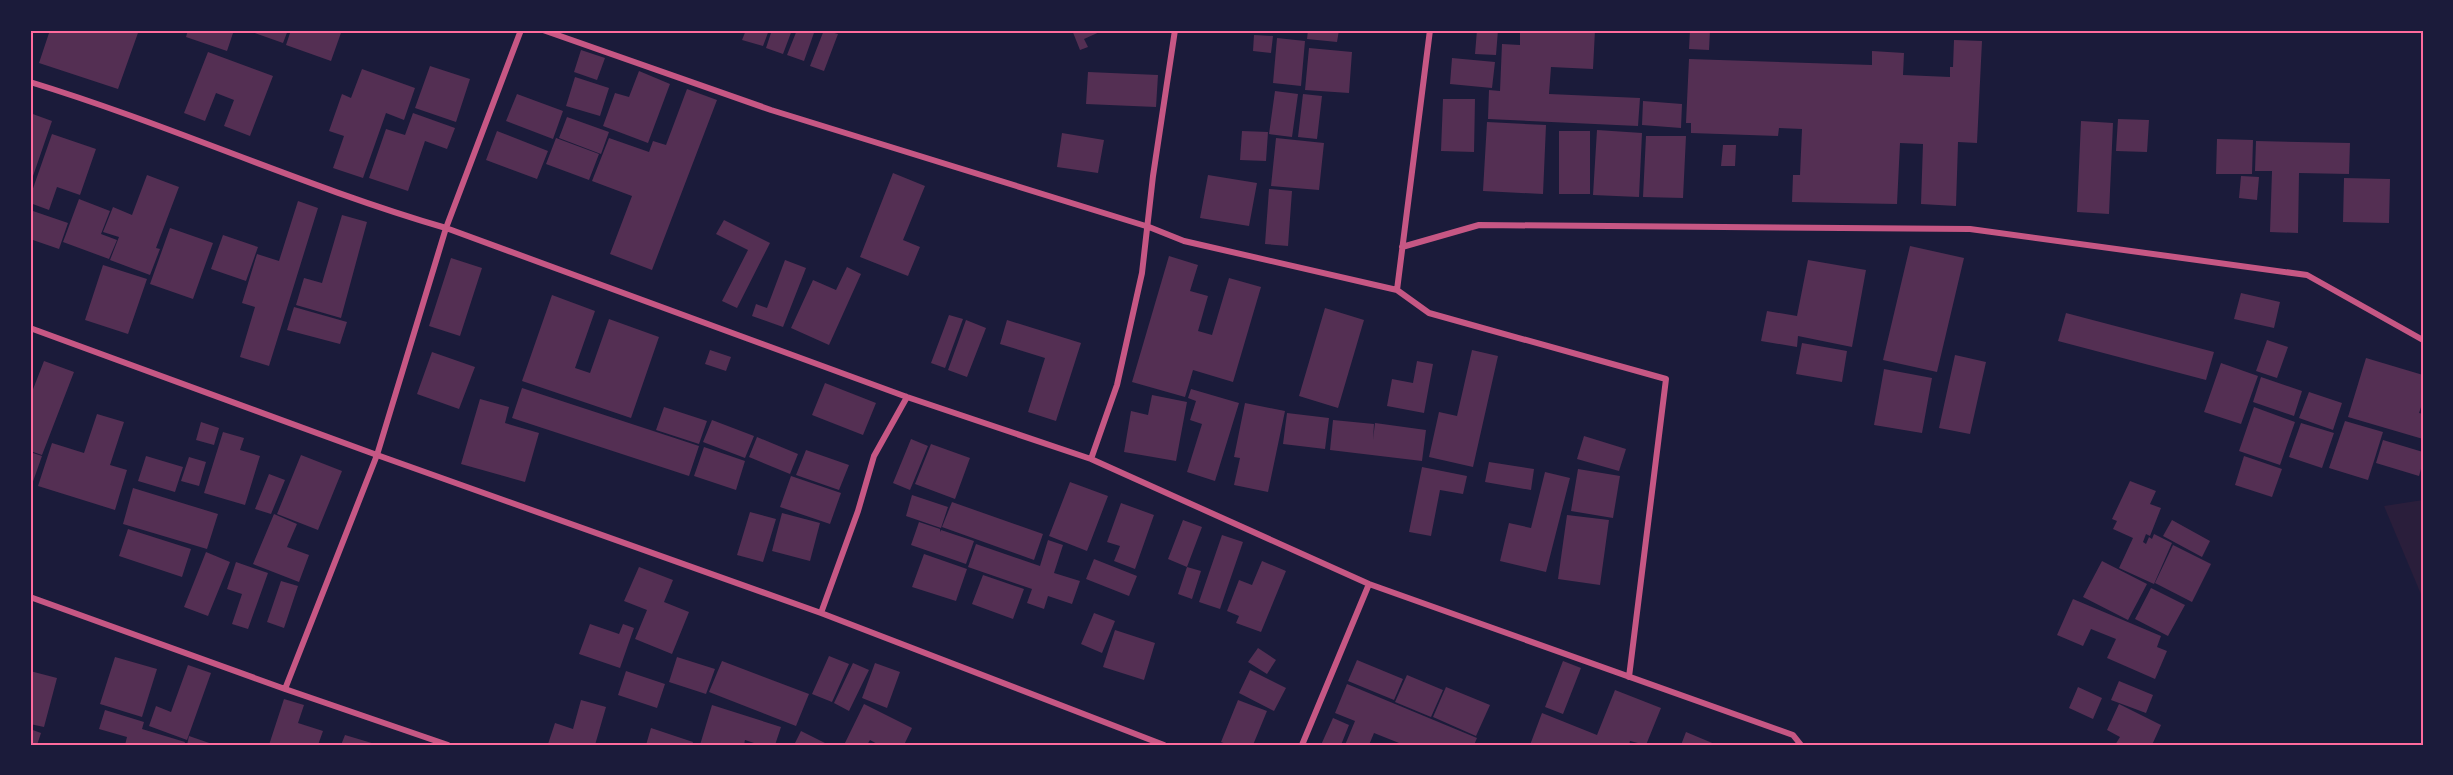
<svg xmlns="http://www.w3.org/2000/svg" width="2453" height="775" viewBox="0 0 2453 775" font-family="'Libre Baskerville',serif">
	<style>
		.green { fill: #2a1e3b }
		.building { fill: #542f53 }
		.lines { fill: none; stroke-linecap: round; stroke-linejoin: round }
		.minor { stroke: #c65784; stroke-width: 6 }
		.neatline { fill: none; stroke: #ff6b9d; stroke-width: 2 }
	</style>
	<rect width="100%" height="100%" fill="#1b1b3a"/>
	<!-- green -->
	<path class="green" d="M2423,500V599L2384,506Z"/>
	<!-- building -->
	<path class="building" d="M50,30H139L118,89L39,63Z
		M188,30H234L227,51L186,37Z
		M246,30H288L283,43Z
		M291,30H342L331,61L286,45Z
		M746,30H769L763,46L742,40Z
		M772,30H792L783,54L766,48Z
		M797,30H815L804,61L787,55Z
		M824,30L838,34L824,71L810,66Z
		M1072,30H1104L1084,39L1088,47L1080,50Z
		M1308,30H1339L1337,42L1307,39Z
		M1477,30H1498L1496,55L1475,54Z
		M1520,30H1595L1593,69L1551,67L1549,94L1640,98L1638,126L1488,119L1489,90L1500,91L1502,44L1520,45Z
		M1690,30H1710L1709,50L1689,49Z
		M1254,35L1273,36L1271,53L1253,51Z
		M1277,38L1305,41L1301,86L1273,83Z
		M1954,40L1982,41L1977,143L1958,142L1956,206L1921,204L1923,144L1900,143L1897,204L1792,202L1793,175H1800L1802,129L1779,128L1778,136L1691,133V123H1686L1689,59L1872,65V51L1904,53L1903,75L1950,77V67H1953Z
		M1309,48L1352,52L1349,93L1305,90Z
		M581,50L605,58L597,80L574,72Z
		M208,52L273,76L250,136L224,126L234,100L216,93L205,121L184,113Z
		M1452,58L1495,62L1492,88L1450,84Z
		M430,66L470,79L456,122L415,108Z
		M362,69L415,88L404,120L386,113L363,178L333,168L344,136L329,131L342,94L351,98Z
		M639,71L670,84L648,143L603,126L615,93L629,97Z
		M1088,72L1158,75L1156,107L1086,104Z
		M575,77L609,88L600,116L566,106Z
		M687,89L717,100L652,270L610,254L632,196L592,181L609,138L649,152L653,141L666,145Z
		M1275,91L1298,94L1292,137L1269,134Z
		M517,94L563,111L553,139L506,121Z
		M1303,94L1322,96L1317,139L1298,137Z
		M1443,99H1475L1474,152L1441,151Z
		M1643,101L1682,104L1681,128L1642,125Z
		M30,113L52,121L33,176L30,175Z
		M413,113L455,128L447,149L425,141L408,191L369,178L386,129L405,135Z
		M567,117L609,132L601,154L559,138Z
		M2118,119L2149,120L2147,152L2116,151Z
		M2081,121L2113,123L2109,214L2077,212Z
		M1487,122L1546,125L1543,194L1483,191Z
		M1597,130L1642,133L1639,197L1593,195Z
		M497,131L548,151L537,179L486,160Z
		M1242,131L1268,132L1266,161L1240,160Z
		M1559,131H1590V194H1559Z
		M1062,133L1104,140L1098,173L1057,167Z
		M52,134L96,149L80,195L57,187L49,210L30,203V197Z
		M1646,136H1686L1683,198L1643,197Z
		M556,138L599,154L589,180L546,164Z
		M1276,138L1324,143L1319,190L1271,186Z
		M2217,139L2253,140L2252,174H2216Z
		M2256,141L2350,143L2349,174L2299,173L2298,233L2270,232L2272,171H2255Z
		M1723,145H1736L1735,166H1721Z
		M893,173L925,186L903,240L920,247L908,276L860,257Z
		M147,175L179,187L156,248L160,249L150,275L110,260L119,237L103,232L113,207L132,215Z
		M1208,175L1257,183L1249,226L1200,218Z
		M2241,176L2259,177L2257,200L2239,198Z
		M2344,178L2390,179L2389,223L2343,222Z
		M1269,189L1292,191L1288,246L1265,244Z
		M79,199L110,211L101,234L117,240L109,259L63,242Z
		M298,201L318,208L269,366L240,357L255,307L242,303L257,254L279,261Z
		M30,210L68,223L59,249L30,239Z
		M342,215L367,222L341,318L296,305L304,278L322,283Z
		M724,220L770,243L737,308L722,301L748,250L716,234Z
		M170,228L213,243L193,299L150,284Z
		M223,235L258,247L246,281L211,269Z
		M1910,246L1964,258L1937,372L1883,360Z
		M1169,256L1198,265L1190,291L1208,296L1198,331L1212,335L1229,278L1261,287L1233,382L1193,370L1185,397L1132,382Z
		M451,258L482,268L460,336L429,326Z
		M785,260L806,268L783,327L752,316L756,304L767,308Z
		M1808,260L1866,270L1852,347L1798,336L1797,347L1761,341L1767,311L1797,316Z
		M103,265L147,279L128,334L85,320Z
		M847,267L861,274L829,345L791,328L813,280L836,290Z
		M2241,293L2280,302L2274,328L2234,319Z
		M552,295L595,311L575,368L590,373L609,319L659,337L631,418L522,381Z
		M294,307L347,322L340,344L287,330Z
		M1325,308L1364,320L1338,408L1299,396Z
		M2066,313L2214,352L2206,380L2058,341Z
		M949,315L963,319L945,368L931,363Z
		M966,320L986,328L967,377L948,370Z
		M1007,320L1081,343L1056,421L1028,412L1045,358L1000,344Z
		M2267,340L2288,347L2277,378L2256,371Z
		M1802,343L1847,351L1842,382L1796,374Z
		M710,350L731,357L726,371L705,364Z
		M1472,350L1498,356L1473,467L1429,457L1439,412L1457,416Z
		M432,352L475,367L459,409L417,394Z
		M1955,355L1986,362L1970,434L1939,428Z
		M2366,358L2423,375V401L2419,413L2423,414V439L2348,417Z
		M44,361L74,372L42,455L30,451V397Z
		M1417,361L1433,364L1424,413L1387,406L1392,379L1413,383Z
		M2221,363L2258,376L2241,424L2204,412Z
		M1884,369L1932,378L1922,433L1874,425Z
		M2261,377L2302,391L2294,416L2253,402Z
		M825,383L876,403L863,435L812,415Z
		M522,388L699,446L689,476L512,418Z
		M1191,389L1239,403L1215,481L1187,472L1202,424L1190,420L1196,401L1188,398Z
		M2309,392L2342,403L2333,430L2299,418Z
		M1152,395L1187,402L1176,461L1124,452L1131,411L1148,415Z
		M480,399L509,407L505,423L539,433L525,482L461,464Z
		M1245,403L1285,411L1268,492L1234,485L1240,458L1234,457Z
		M664,407L707,421L699,444L656,430Z
		M2254,407L2295,422L2280,465L2239,451Z
		M1287,413L1329,418L1325,449L1283,444Z
		M97,414L124,422L110,465L127,470L115,510L38,486L52,443L84,453Z
		M712,420L754,436L745,458L703,442Z
		M1333,420L1374,424L1373,440L1375,423L1426,430L1422,461L1330,450Z
		M2345,421L2383,432L2368,480L2329,468Z
		M201,422L219,428L214,445L196,440Z
		M2301,423L2334,433L2322,468L2289,457Z
		M223,432L244,438L240,450L260,456L245,505L204,493Z
		M1584,436L1626,449L1619,471L1577,459Z
		M757,437L798,454L790,474L749,457Z
		M911,439L928,446L910,490L893,483Z
		M2383,440L2423,452V462L2419,476L2376,463Z
		M931,444L970,458L955,499L915,484Z
		M704,447L745,461L736,490L694,476Z
		M806,450L849,465L839,490L796,475Z
		M30,452L42,456L30,490Z
		M301,455L342,471L318,530L277,514Z
		M146,456L183,467L175,492L138,481Z
		M2244,456L2282,469L2272,497L2235,485Z
		M189,457L206,462L199,486L181,481Z
		M1489,462L1534,469L1531,490L1485,482Z
		M1422,467L1467,476L1463,494L1440,490L1431,536L1409,532Z
		M1578,469L1620,476L1613,518L1571,511Z
		M1545,472L1570,478L1546,572L1500,561L1509,523L1531,528Z
		M269,474L285,480L271,514L255,509Z
		M791,476L841,493L830,524L780,507Z
		M2130,481L2156,491L2150,504L2161,508L2150,536L2146,534L2143,542L2146,544L2149,537L2152,539L2154,534L2172,543L2154,584L2119,568L2133,538L2113,529L2117,521L2112,519Z
		M1070,482L1108,496L1087,551L1049,536Z
		M133,488L218,514L207,549L123,524Z
		M912,495L948,507L941,528L906,516Z
		M952,502L1043,534L1034,560L942,527Z
		M1121,503L1154,515L1135,569L1114,561L1120,546L1107,542Z
		M750,512L776,519L763,562L737,555Z
		M782,513L820,523L810,561L772,551Z
		M274,514L297,524L287,547L309,555L299,582L253,564Z
		M1567,515L1609,520L1600,585L1558,579Z
		M1183,520L1202,527L1187,567L1168,559Z
		M2172,520L2210,541L2202,557L2163,536Z
		M919,522L940,529V532L941,530L974,541L966,564L911,545Z
		M128,529L191,549L182,577L119,556Z
		M1222,535L1243,542L1220,609L1199,602Z
		M1048,540L1063,545L1054,573L1080,581L1072,604L1048,596L1044,609L1027,603L1032,589L968,567L976,544L1040,566Z
		M2173,545L2211,564L2192,602L2155,583Z
		M206,552L230,562L208,616L184,607Z
		M924,554L967,569L956,601L912,587Z
		M1094,559L1137,576L1129,596L1086,579Z
		M1262,561L1286,571L1261,632L1236,623L1239,616L1227,611L1239,580L1252,585Z
		M2102,561L2147,584L2128,620L2083,597Z
		M236,562L268,573L248,629L232,624L242,594L227,589Z
		M639,567L673,580L664,602L689,612L672,654L635,639L647,610L624,601Z
		M1187,567L1201,571L1192,599L1178,594Z
		M983,575L1024,589L1013,619L972,604Z
		M281,581L298,586L284,628L267,622Z
		M2151,588L2185,605L2168,636L2135,619Z
		M2073,599L2161,636L2157,647L2167,651L2155,679L2107,658L2116,639L2091,629L2083,646L2057,635Z
		M1094,613L1115,621L1102,653L1081,644Z
		M590,624L619,634L623,624L634,628L620,668L579,654Z
		M1115,630L1155,643L1144,680L1103,667Z
		M1258,648L1276,660L1267,674L1248,662Z
		M829,656L849,664L832,702L812,694Z
		M115,657L157,669L142,717L100,704Z
		M677,657L715,669L706,694L669,682Z
		M1357,660L1403,679L1394,700L1348,681Z
		M722,661L809,694L796,726L709,692Z
		M1563,661L1581,668L1563,714L1545,707Z
		M853,663L869,670L849,711L834,703Z
		M875,663L900,672L887,708L862,698Z
		M188,665L211,673L187,740L149,726L156,706L171,712Z
		M1250,670L1286,688L1274,711L1239,693Z
		M30,671L57,678L44,727L30,724Z
		M626,671L665,684L657,708L618,695Z
		M1407,675L1443,690L1431,717L1395,702Z
		M2119,681L2153,695L2146,713L2111,700Z
		M1347,684L1477,738L1474,745H1404L1374,733L1369,745H1345L1355,721L1335,713Z
		M1446,687L1490,705L1476,736L1433,717Z
		M2078,687L2102,698L2093,719L2069,708Z
		M1615,690L1661,708L1646,745L1630,741L1629,745H1530L1542,713L1597,735Z
		M284,699L304,705L298,723L323,731L318,745H269Z
		M581,700L606,707L595,745L548,744L555,723L573,729Z
		M1238,700L1267,711L1253,745H1228L1221,742Z
		M864,704L912,728L904,745H879L870,740L867,745H844Z
		M2119,704L2161,725L2152,745H2115L2120,737L2107,730Z
		M712,705L781,727L775,745H760L745,740L744,745H700Z
		M105,710L144,722L142,729L185,742L184,745H125L127,737L99,729Z
		M1333,718L1349,725L1341,745H1321Z
		M651,728L693,742L692,745H646Z
		M30,729L41,733L37,745H30Z
		M801,731L829,745H794Z
		M1686,732L1717,745H1681Z
		M345,735L375,744V745H341Z
		M189,736L215,745H187Z"/>
	<g class="lines">
		<!-- minor -->
		<path class="minor" d="M543,30L771,110L1149,227L1184,241L1397,290L1429,313L1666,379L1629,677
			M30,82C171,125 305,187 446,228L907,397L1091,459L1369,584L1793,735L1801,745
			M1402,247L1479,225L1970,229L2307,275L2423,340
			M1397,290L1430,30
			M30,328L377,455L821,613L1164,745
			M1091,459L1117,385L1142,273L1153,176L1175,30
			M30,597L285,689L448,745
			M821,613L858,511L874,456L907,397
			M285,689L377,455L446,228L521,30
			M1302,745L1369,584"/>
	</g>
	<!-- border -->
	<rect width="2453" height="775" fill="none" stroke="#1b1b3a" stroke-width="63"/>
	<rect x="32" y="32" width="2390" height="712" class="neatline"/>
</svg>
